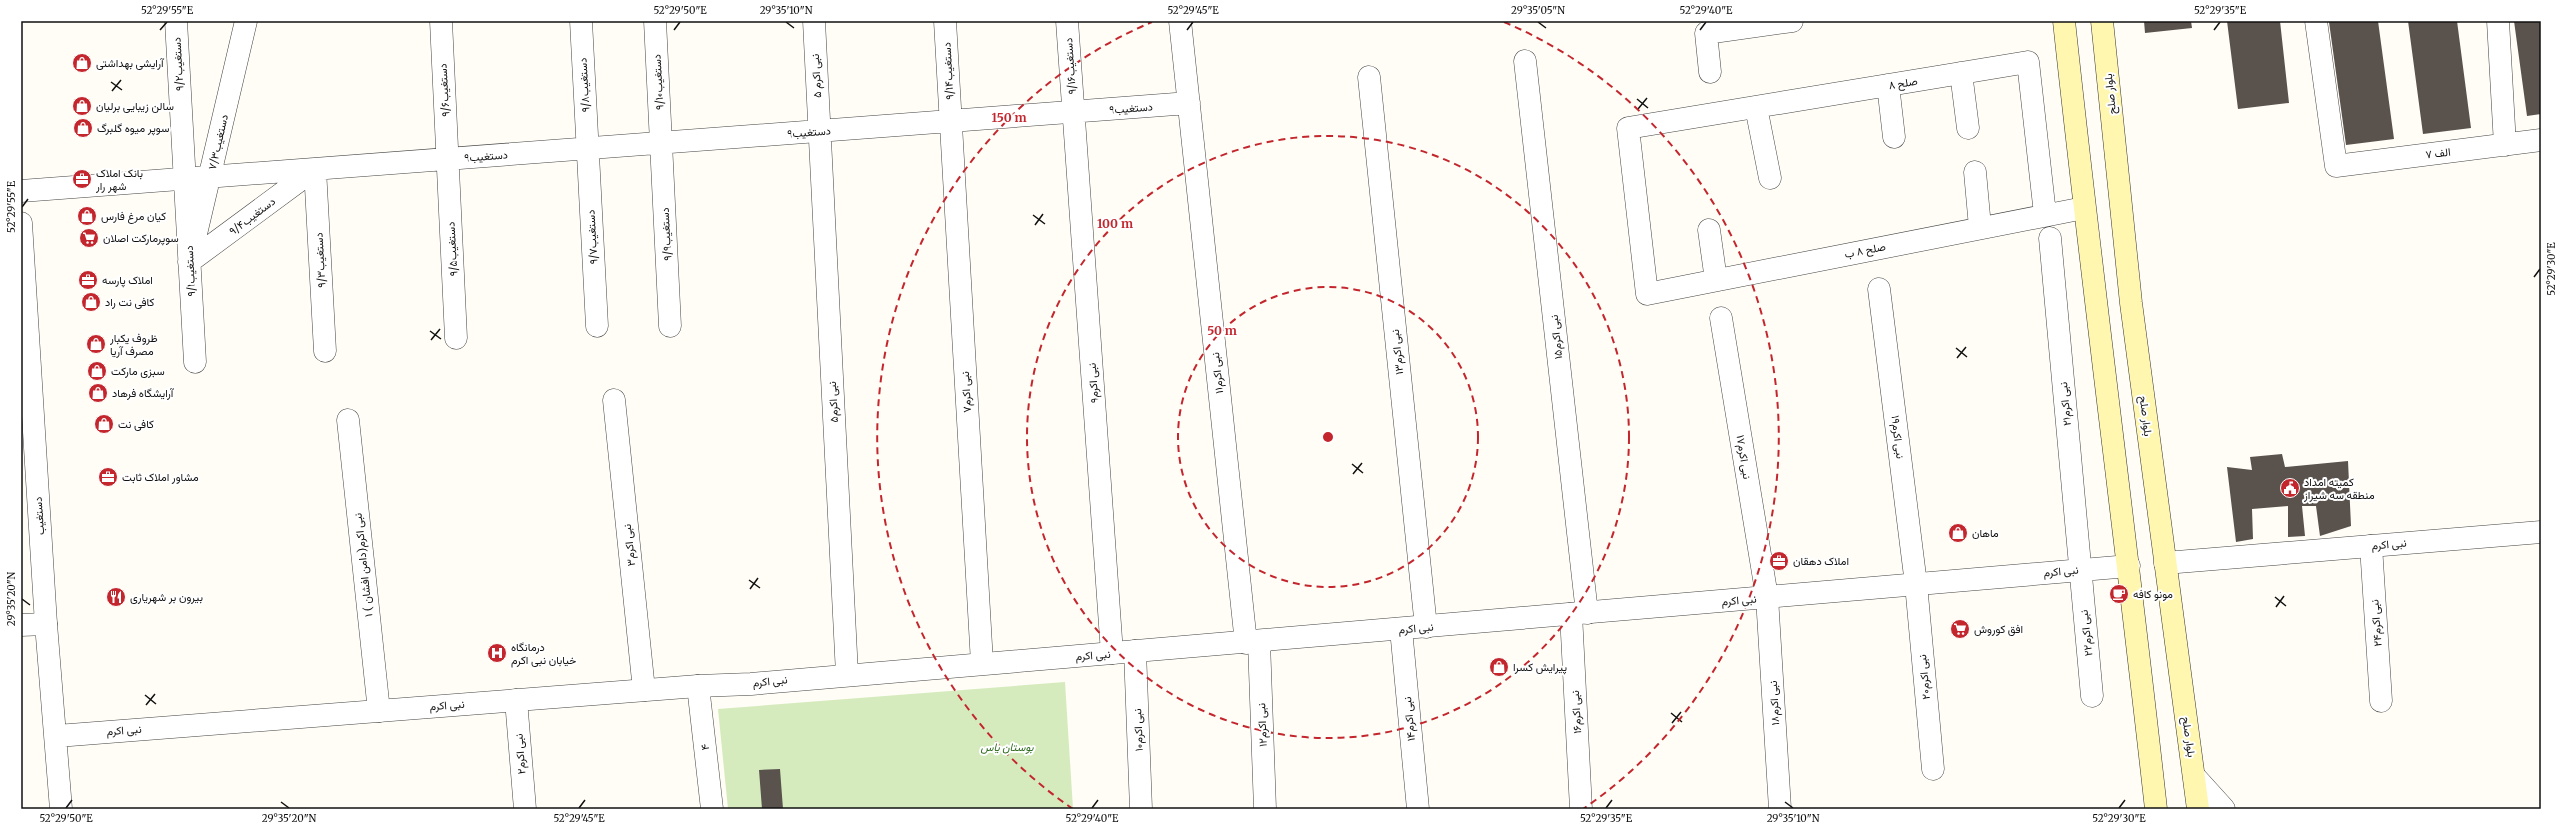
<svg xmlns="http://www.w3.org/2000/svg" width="2562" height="830" viewBox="0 0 2562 830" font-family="Merriweather,Vazirmatn,serif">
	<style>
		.green { fill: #d5ebbd }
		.building { fill: #5a524d }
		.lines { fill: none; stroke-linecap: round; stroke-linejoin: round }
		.minor-casing { stroke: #444; stroke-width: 23 }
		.tertiary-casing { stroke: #444; stroke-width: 23 }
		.secondary-casing { stroke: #333; stroke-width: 23 }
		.minor { stroke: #fff; stroke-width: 22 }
		.tertiary { stroke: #fff; stroke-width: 22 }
		.secondary { stroke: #fff6b0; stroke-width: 22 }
		.ticks { fill: none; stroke: #111; stroke-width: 1.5 }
		.ring { fill: none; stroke: #c4262e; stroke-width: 2; stroke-dasharray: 7 5 }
		.labels { text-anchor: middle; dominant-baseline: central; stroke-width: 4; stroke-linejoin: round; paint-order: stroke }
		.poi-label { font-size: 11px; fill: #111; stroke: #fff; text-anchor: start }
		.street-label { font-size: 11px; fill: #111; stroke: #fff }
		.park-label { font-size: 11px; font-style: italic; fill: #2f6b1f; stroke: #fff }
		.centre { fill: #c4262e; stroke: #fff; stroke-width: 2 }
		.ring-label { font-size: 12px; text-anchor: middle; font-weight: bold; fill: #c4262e; stroke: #fff; stroke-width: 4; stroke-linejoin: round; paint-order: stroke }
		.neatline { fill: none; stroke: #111; stroke-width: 1.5 }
		.ticks-label { font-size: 10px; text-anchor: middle; fill: #111 }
	</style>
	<rect width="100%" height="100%" fill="#fffdf5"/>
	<!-- green -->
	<path class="green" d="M1065,682L1073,809H728L718,709Z"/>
	<!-- building -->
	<path class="building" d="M2144,21H2191L2192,28L2145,33Z
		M2227,21H2280L2289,103L2238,109Z
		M2378,21L2394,139L2346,145L2329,22Z
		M2408,21H2457L2471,128L2423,134Z
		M2514,21H2541V114L2527,116Z
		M2282,454L2285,467L2348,461L2351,526L2320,536L2316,506H2302L2305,536L2288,537V506L2252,509L2253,539L2236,542L2227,467L2252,470L2250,457Z
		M780,769L783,809H762L759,770Z"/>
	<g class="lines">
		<defs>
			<path id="minor" d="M176,21L195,362
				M441,21L456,338
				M581,21L597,326
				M655,21L670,326
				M814,21L847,674
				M945,21L982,663
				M1067,21L1112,653
				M1180,21L1246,643
				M2316,21L2336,166L2541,140
				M2498,21L2505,145
				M1525,61L1587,613
				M1710,72L1706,33L1792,21
				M1961,73L1968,128
				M1369,77L1426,627
				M1888,85L1894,137
				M1756,107L1770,178
				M315,169L325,351
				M1975,172L1980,227
				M21,191L1189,103
				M2045,214L2028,62L1628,128L1647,294L2084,208
				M1709,230L1716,280
				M195,238L246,21
				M2050,238L2092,696
				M189,262L315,169
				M1879,289L1916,584L1933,769
				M1721,318L1767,597L1780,809
				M614,400L644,690
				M348,420L379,711
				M2371,546L2381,701
				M1571,614L1581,809
				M21,625L46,624
				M1401,629L1418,809
				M1259,642L1265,809
				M1135,651L1141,809
				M698,686L712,809
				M516,700L525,809
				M2195,777L2224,809"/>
			<path id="tertiary" d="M21,223L46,624L61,809
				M2165,563L2541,532
				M57,736L698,686L751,684L2129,566"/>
			<path id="secondary" d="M2064,21C2092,284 2127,546 2156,809
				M2102,21L2131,303L2198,809"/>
		</defs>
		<!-- minor casing -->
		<use href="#minor" class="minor-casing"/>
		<!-- tertiary casing -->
		<use href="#tertiary" class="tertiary-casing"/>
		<!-- secondary casing -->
		<use href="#secondary" class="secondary-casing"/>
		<!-- minor -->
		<use href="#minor" class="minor"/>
		<!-- tertiary -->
		<use href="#tertiary" class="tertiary"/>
		<!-- secondary -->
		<use href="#secondary" class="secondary"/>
	</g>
	<!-- ticks -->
	<path class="ticks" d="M786,22L794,28M1538,22L1546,28M160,30L167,22M674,30L680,22M1187,30L1193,22M1700,30L1706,22M2214,30L2220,22M111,82L122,90M112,91L121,80M1637,99L1648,108M1638,109L1647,98M22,207L28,199M1033,215L1045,224M1035,225L1043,214M2534,277L2540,269M430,331L441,339M431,340L440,329M1956,348L1967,357M1957,358L1966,347M1352,464L1363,473M1353,474L1362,463M749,580L760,588M750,589L758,578M2275,597L2286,606M22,599L30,605M2276,607L2284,596M145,695L156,704M146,705L155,694M1671,713L1682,722M1672,723L1681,712M281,802L289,808M1785,802L1793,808M66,808L72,800M579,808L585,800M1092,808L1098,800M1606,808L1612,800M2119,808L2125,800"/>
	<!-- distance rings -->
	<g class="ring">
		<circle cx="1328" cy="437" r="150"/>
		<circle cx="1328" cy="437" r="301"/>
		<path d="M1073 809A451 451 0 0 1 1152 22M1504 22A451 451 0 0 1 1583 809"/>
	</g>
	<!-- icons -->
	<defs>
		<symbol id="shop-disc" viewBox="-11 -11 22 22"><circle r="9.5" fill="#c4262e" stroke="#fff"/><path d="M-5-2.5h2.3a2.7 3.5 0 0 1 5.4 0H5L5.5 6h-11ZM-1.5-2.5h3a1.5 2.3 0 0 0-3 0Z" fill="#fff"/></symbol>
		<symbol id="office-disc" viewBox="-11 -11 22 22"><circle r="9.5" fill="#c4262e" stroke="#fff"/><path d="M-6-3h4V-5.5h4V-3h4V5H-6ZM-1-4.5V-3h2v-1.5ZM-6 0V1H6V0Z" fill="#fff"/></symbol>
		<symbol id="supermarket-disc" viewBox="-11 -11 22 22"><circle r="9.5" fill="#c4262e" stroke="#fff"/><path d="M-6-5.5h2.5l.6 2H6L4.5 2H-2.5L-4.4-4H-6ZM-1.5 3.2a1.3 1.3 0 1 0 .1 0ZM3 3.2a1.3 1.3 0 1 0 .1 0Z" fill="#fff"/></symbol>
		<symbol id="civic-disc" viewBox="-11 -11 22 22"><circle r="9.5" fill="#c4262e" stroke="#fff"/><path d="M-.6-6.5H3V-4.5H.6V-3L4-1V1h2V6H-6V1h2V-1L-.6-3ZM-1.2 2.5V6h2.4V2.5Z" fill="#fff"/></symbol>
		<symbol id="cafe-disc" viewBox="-11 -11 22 22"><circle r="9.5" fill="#c4262e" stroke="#fff"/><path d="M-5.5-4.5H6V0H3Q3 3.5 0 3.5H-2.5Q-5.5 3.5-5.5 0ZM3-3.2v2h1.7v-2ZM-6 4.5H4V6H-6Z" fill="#fff"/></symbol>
		<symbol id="restaurant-disc" viewBox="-11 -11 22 22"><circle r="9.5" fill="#c4262e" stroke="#fff"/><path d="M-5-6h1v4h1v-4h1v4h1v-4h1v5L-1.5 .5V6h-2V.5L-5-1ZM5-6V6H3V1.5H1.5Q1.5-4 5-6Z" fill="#fff"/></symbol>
		<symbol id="hospital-disc" viewBox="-11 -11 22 22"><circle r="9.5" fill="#c4262e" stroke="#fff"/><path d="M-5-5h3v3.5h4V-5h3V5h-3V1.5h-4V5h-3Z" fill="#fff"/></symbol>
	</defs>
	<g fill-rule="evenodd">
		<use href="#shop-disc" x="71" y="52" width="22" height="22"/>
		<use href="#shop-disc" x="71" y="95" width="22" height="22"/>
		<use href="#shop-disc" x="72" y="117" width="22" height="22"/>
		<use href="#office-disc" x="71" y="168" width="22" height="22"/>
		<use href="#shop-disc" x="76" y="205" width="22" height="22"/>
		<use href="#supermarket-disc" x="78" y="227" width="22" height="22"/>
		<use href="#office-disc" x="77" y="269" width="22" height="22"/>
		<use href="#shop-disc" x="80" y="291" width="22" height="22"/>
		<use href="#shop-disc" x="85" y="333" width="22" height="22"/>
		<use href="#shop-disc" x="86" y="360" width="22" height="22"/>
		<use href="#shop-disc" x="87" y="382" width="22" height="22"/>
		<use href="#shop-disc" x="93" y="413" width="22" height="22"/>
		<use href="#office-disc" x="97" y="466" width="22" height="22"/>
		<use href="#civic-disc" x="2279" y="477" width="22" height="22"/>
		<use href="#shop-disc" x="1947" y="522" width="22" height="22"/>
		<use href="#office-disc" x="1768" y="550" width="22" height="22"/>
		<use href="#cafe-disc" x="2108" y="583" width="22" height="22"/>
		<use href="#restaurant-disc" x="105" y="586" width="22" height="22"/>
		<use href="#supermarket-disc" x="1949" y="618" width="22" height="22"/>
		<use href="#hospital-disc" x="486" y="642" width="22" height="22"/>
		<use href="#shop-disc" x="1488" y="656" width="22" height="22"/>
	</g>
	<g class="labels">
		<!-- poi labels -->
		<g class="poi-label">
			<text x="96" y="63">آرایشی بهداشتی</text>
			<text x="96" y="106">سالن زیبایی برلیان</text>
			<text x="97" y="128">سوپر میوه گلبرگ</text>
			<text x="96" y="173">بانک املاک<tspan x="96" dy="13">شهر رار</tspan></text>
			<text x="101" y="216">کیان مرغ فارس</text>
			<text x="103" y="238">سوپرمارکت اصلان</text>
			<text x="102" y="280">املاک پارسه</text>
			<text x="105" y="302">کافی نت راد</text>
			<text x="110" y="338">ظروف یکبار<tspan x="110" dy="13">مصرف آریا</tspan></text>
			<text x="111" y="371">سبزی مارکت</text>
			<text x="112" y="393">آرایشگاه فرهاد</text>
			<text x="118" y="424">کافی نت</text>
			<text x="122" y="477">مشاور املاک ثابت</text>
			<text x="2304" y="482">کمیته امداد<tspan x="2304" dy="13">منطقه سه شیراز</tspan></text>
			<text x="1972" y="533">ماهان</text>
			<text x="1793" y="561">املاک دهقان</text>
			<text x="2133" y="594">مونو کافه</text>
			<text x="130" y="597">بیرون بر شهریاری</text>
			<text x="1974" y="629">افق کوروش</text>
			<text x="511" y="647">درمانگاه<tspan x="511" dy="13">خیابان نبی اکرم</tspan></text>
			<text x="1513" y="667">پیرایش کسرا</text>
		</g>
		<!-- street labels -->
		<g class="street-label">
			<text transform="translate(178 64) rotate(-93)">دستغیب۹/۲</text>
			<text transform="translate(1070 66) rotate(-94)">دستغیب۹/۱۶</text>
			<text transform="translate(948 71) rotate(-93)">دستغیب۹/۱۴</text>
			<text transform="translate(816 76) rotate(-93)">نبی اکرم ۵</text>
			<text transform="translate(658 82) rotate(-93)">دستغیب۹/۱۰</text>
			<text transform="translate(1903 83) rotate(-9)">۸ صلح</text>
			<text transform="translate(584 85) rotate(-93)">دستغیب۹/۸</text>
			<text transform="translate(444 90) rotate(-93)">دستغیب۹/۶</text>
			<text transform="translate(2110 94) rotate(-96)">بلوار صلح</text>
			<text transform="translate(1131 108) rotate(-4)">دستغیب۹</text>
			<text transform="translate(809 132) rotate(-4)">دستغیب۹</text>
			<text transform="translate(218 142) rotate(-77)">دستغیب۷/۳</text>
			<text transform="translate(2438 153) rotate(-7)">۷ الف</text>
			<text transform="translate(486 156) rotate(-4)">دستغیب۹</text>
			<text transform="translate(252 216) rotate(-37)">دستغیب۹/۴</text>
			<text transform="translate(666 234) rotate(-93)">دستغیب۹/۹</text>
			<text transform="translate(592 237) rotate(-93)">دستغیب۹/۷</text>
			<text transform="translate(452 249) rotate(-93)">۹/۵دستغیب</text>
			<text transform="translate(1865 250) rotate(-11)">صلح ۸ ب</text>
			<text transform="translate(320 260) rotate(-93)">دستغیب۹/۳</text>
			<text transform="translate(190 271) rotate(-93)">دستغیب۹/۱</text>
			<text transform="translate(1556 337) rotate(-96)">نبی اکرم۱۵</text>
			<text transform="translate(1397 352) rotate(-96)">نبی اکرم۱۳</text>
			<text transform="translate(1217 373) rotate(-96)">نبی اکرم۱۱</text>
			<text transform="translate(1093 383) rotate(-94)">نبی اکرم۹</text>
			<text transform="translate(966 392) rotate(-93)">نبی اکرم۷</text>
			<text transform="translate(833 402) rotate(-93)">نبی اکرم۵</text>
			<text transform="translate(2065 404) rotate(-95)">نبی اکرم۲۱</text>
			<text transform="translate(2146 416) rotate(83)">بلوار صلح</text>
			<text transform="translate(1898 437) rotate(83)">نبی اکرم۱۹</text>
			<text transform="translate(1744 457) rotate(81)">نبی اکرم۱۷</text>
			<text transform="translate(39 516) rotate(-94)">دستغیب</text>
			<text transform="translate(2389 544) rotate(-5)">نبی اکرم</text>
			<text transform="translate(629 545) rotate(-96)">نبی اکرم۳</text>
			<text transform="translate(363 565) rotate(-96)">۱ نبی اکرم(دامن افشان )</text>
			<text transform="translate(2061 571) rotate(-5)">نبی اکرم</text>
			<text transform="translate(1739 600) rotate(-5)">نبی اکرم</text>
			<text transform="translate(2376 623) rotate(-94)">نبی اکرم۲۴</text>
			<text transform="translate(1416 628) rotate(-5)">نبی اکرم</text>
			<text transform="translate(2086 633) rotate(-96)">نبی اکرم۲۲</text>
			<text transform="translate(1093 655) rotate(-4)">نبی اکرم</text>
			<text transform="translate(1924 677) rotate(-95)">نبی اکرم۲۰</text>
			<text transform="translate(770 681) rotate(-6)">نبی اکرم</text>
			<text transform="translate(1774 703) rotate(-93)">نبی اکرم۱۸</text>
			<text transform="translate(447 705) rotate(-4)">نبی اکرم</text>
			<text transform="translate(1576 712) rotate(-93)">نبی اکرم۱۶</text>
			<text transform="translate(1409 719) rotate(-95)">نبی اکرم۱۴</text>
			<text transform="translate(1262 725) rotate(-92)">نبی اکرم۱۲</text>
			<text transform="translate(124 730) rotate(-4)">نبی اکرم</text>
			<text transform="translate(1138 730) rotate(-92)">نبی اکرم۱۰</text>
			<text transform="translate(2189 737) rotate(82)">بلوار صلح</text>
			<text transform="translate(705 747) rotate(-97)">۴</text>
			<text transform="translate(520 754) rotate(-94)">نبی اکرم۲</text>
		</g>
		<!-- park labels -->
		<g class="park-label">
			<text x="1007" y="747">بوستان یاس</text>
		</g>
	</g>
	<circle cx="1328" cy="437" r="6" class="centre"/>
	<g class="ring-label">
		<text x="1009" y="122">150 m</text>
		<text x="1115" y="228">100 m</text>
		<text x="1222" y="335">50 m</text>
	</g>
	<!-- border -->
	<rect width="2562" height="830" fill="none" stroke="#ffffff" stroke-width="44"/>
	<rect x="22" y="22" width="2518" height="786" class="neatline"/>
	<g class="ticks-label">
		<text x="167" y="14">52°29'55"E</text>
		<text x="680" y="14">52°29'50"E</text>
		<text x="786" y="14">29°35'10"N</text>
		<text x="1193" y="14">52°29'45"E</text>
		<text x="1538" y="14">29°35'05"N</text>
		<text x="1706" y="14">52°29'40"E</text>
		<text x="2220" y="14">52°29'35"E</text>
		<text transform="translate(11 207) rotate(-90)" y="4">52°29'55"E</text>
		<text transform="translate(2551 269) rotate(-90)" y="4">52°29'30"E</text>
		<text transform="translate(11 599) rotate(-90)" y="4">29°35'20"N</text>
		<text x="66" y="822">52°29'50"E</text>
		<text x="289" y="822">29°35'20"N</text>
		<text x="579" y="822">52°29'45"E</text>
		<text x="1092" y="822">52°29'40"E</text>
		<text x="1606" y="822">52°29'35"E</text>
		<text x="1793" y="822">29°35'10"N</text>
		<text x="2119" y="822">52°29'30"E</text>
	</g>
</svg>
